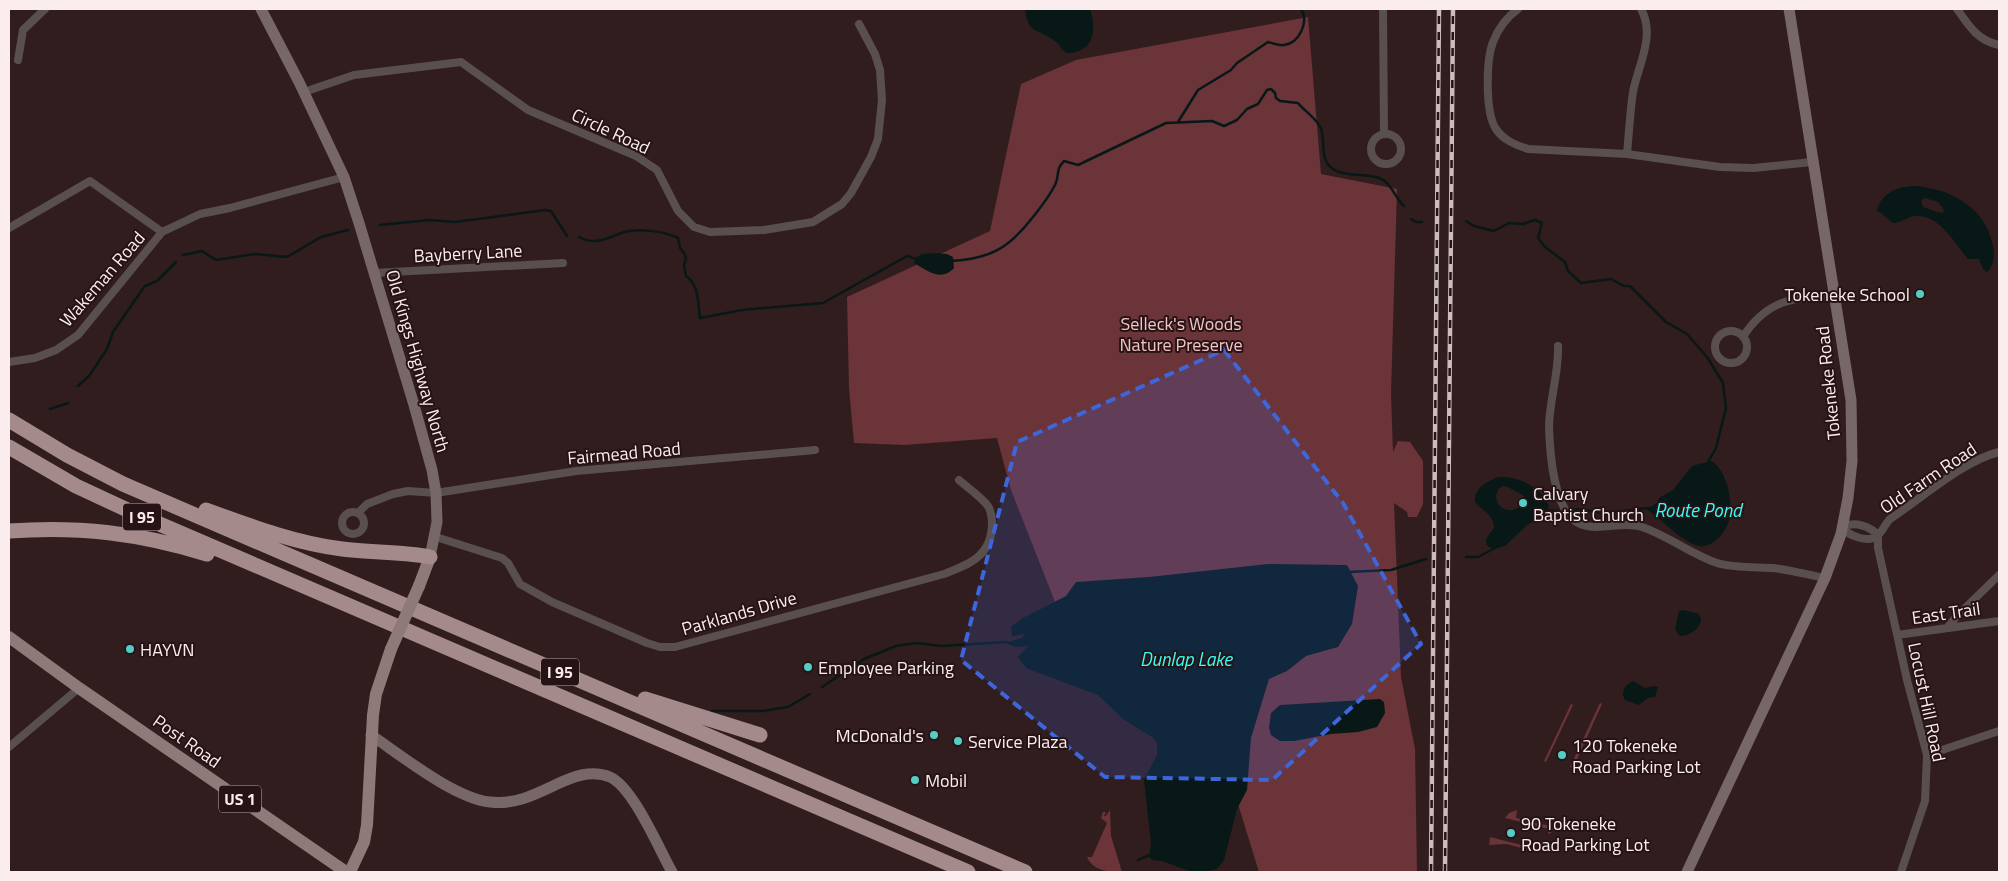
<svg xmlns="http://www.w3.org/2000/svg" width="2008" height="881" viewBox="0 0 2008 881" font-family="'Titillium Web',sans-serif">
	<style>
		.green { fill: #6b3438 }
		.water { fill: #071817; fill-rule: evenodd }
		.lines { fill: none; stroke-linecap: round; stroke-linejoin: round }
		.stream { stroke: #071817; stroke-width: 2.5 }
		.street { stroke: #594f4f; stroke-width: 8 }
		.secondary { stroke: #786767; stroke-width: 11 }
		.primary { stroke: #8f7a7a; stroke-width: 12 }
		.highway { stroke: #a48a8b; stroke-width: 15 }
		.rail-casing { stroke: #ccbcbd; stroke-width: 4.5 }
		.rail { stroke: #261315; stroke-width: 2.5; stroke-dasharray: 8; stroke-linecap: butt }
		.primary-bridge { stroke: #8f7a7a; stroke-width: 12 }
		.marked { fill: #3e66db; fill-opacity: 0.2; stroke: #3e66db; stroke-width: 4; stroke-dasharray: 10 6; stroke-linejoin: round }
		.poi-dot { fill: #54cdc7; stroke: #261315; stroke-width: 2 }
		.labels { text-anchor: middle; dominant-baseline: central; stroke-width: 4; stroke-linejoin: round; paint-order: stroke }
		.shield { fill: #261315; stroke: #bbabac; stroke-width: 1 }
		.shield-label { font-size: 16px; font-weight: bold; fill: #fbeced }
		.street-label { font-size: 18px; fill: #fbeced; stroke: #261315 }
		.poi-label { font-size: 18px; fill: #fbeced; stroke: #261315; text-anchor: start }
		.park-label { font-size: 18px; fill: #f5c3c4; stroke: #261315 }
		.water-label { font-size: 19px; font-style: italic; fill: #39fcf4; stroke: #261315 }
	</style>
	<rect width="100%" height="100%" fill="#311d1e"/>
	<!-- green -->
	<path class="green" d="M1308,17L1321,174L1397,189L1391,394L1393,452L1398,441L1410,442L1423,461V504L1417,517H1408L1407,512L1394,503L1401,677L1415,749L1417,872H1259L1200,681L1070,640L1011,490L997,438L904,445L854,443L849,388L847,297L990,231L1021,84L1076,60Z
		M1600,703L1602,704L1573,768L1570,767Z
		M1571,704L1573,705L1546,762L1544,761Z
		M1110,810L1111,836L1122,872C1109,872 1093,871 1087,857H1092L1107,823L1101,818L1103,812H1106L1104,816H1106Z
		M1517,810L1516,818L1554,827L1551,833L1548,834L1549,829L1505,818L1509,813Z
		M1490,837L1540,850L1541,846L1544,847L1543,851L1538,852L1506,844L1489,845Z"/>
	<!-- water -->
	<path class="water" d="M1025,9H1090C1097,31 1094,53 1066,53C1061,49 1060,45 1055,41C1039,29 1027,34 1025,9Z
		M1916,186C1951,189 1986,208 1993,246C1995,256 1994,265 1987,272L1983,269L1979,259H1968C1955,244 1940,214 1915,216C1907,217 1901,223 1893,223L1877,210C1882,192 1899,186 1916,186ZM1925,198L1938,202L1944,210L1943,213L1937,212L1923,207L1921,201Z
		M936,253L947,254L953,257L954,268C941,282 928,271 914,263L915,258L922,254Z
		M1711,461C1726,468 1733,501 1730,517C1727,532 1712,551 1695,545C1676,537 1662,519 1645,508L1652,506L1657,503L1659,498L1673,490L1692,466Z
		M1499,477C1520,476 1540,487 1549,506L1543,515L1526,526L1505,546L1493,549C1480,543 1488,536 1494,528C1494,514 1482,511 1475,502C1474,488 1487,481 1499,477ZM1502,486L1508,487L1524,496L1525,502C1506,523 1486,498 1502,486Z
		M1268,564L1347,565L1358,586L1352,624L1338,647L1306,656L1287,671L1269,679L1251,738L1247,790L1237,809L1224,860L1217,869L1208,871L1192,872L1162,861L1152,860L1149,856L1151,843L1144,780L1157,755V743L1152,737L1123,719L1098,695L1026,668L1018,657L1028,646L1016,647L1005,643L1022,638L1025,634L1012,636L1011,627L1023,618L1066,596L1076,582L1149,577Z
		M1683,610L1699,614L1701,619C1700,629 1690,636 1680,636L1675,630L1679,611Z
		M1633,681L1645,688L1654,686L1658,687L1655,697L1648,698L1639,705L1625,700C1620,692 1625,685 1633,681Z
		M1380,699L1384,702L1385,713L1377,727L1358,732L1331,734L1294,741H1280L1271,735L1269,728L1271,713L1280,705Z"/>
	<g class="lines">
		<!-- stream -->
		<path class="stream" d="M1178,122L1198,90L1231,70L1237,63L1268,42C1273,43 1279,46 1284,45C1300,43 1309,21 1301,9
			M1411,219L1416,222H1422
			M1466,221L1474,226L1494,231L1509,223L1523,224L1535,220L1542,223L1538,238L1545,247L1565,262L1568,271L1581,283L1611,279L1624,286H1630L1666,322L1687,334L1707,357L1723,383L1726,408L1716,448L1707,464
			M380,225L429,220L455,222L545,210L551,211L567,236
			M579,237C596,246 607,238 624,232C638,228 664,231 678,238L680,248L684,253L686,258L684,265L686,276C699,284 698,304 700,318L742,310L823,303L907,256L916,259
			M183,255L202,251L216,260L255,254L287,257L321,237L348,230
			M951,261C990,259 1009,248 1033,217C1041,207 1049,197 1055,185C1060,175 1055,170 1064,161L1078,165L1166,123L1212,121L1224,126L1237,120L1247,109L1258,104L1267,90L1271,89L1275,93L1276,98L1280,101L1298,103C1304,111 1318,119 1321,129C1325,139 1321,154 1327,163C1337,179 1364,172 1379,178C1392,183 1394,197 1404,206
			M78,386L89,376L107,349L113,332L142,290L145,286L157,281L176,262
			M50,409L68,403
			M1575,509L1606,513L1648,508
			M1545,510L1559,511
			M1466,557H1478L1497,547
			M1348,572L1391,570L1426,559
			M822,687L864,659L896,646L917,643L941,646L1007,642
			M712,711H763L788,707L810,694
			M1138,860L1150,855"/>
		<!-- street -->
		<path class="street" d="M1383,9L1384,134
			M1518,9C1507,17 1498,29 1493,42C1486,60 1485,113 1496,129C1503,140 1516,145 1528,149L1627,154C1629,133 1630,112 1633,92C1638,65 1656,36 1641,9
			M1957,9C1969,26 1978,41 1999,45
			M18,60L23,30L45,9
			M304,92L354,75L461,62L528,110L636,156L657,170L678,211L694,227L710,232L764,230L813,222L842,204L851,193L871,157L878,139L879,129L882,100L880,70L875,54L859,24
			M1371 149a15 15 0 1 1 30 0a15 15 0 1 1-30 0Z
			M1627,154L1720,167L1754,168L1812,162
			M9,228L90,181L162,232L78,335L56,350L35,358L9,362
			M162,232L200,214L230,208L344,177
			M374,273L563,263
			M1715 347a16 16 0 1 1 32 0a16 16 0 1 1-32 0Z
			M1743,337C1766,300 1794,297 1834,295
			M1558,346C1559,374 1549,401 1549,428C1550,453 1553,509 1578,523C1597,533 1622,520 1642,527C1668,536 1691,554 1717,563C1732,568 1757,567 1773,568C1791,570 1808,575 1825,578
			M342 523a11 11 0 1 1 22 0a11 11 0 1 1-22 0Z
			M358,513L367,504L393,494L408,491L436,493L576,471L815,450
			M1878,535V548L1907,680L1927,755L1925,801L1901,872
			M1878,535C1869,526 1855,521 1843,527C1848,536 1869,544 1878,535C1883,531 1885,524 1890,519C1922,498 1963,461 1999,452
			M436,537L502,558L508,563L520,584L552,602L647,643L660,647H675L944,574C970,564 991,556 992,525C992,519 991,511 988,506C980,496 968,488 959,480
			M1947,628L1956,617L1999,575
			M1897,635L1999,621
			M9,747L79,688
			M1927,755L1999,731"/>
		<!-- secondary -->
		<path class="secondary" d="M261,9L299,82L344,177L359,223L414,405L432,470L436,493L437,522L430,557
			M371,735C402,756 454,798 490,802C514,805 534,795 555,785C572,777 591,769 610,777C633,787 659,849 672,872
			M1687,872L1825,578L1841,534L1848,498L1852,461L1851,400L1789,9"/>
		<!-- primary -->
		<path class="primary" d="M419,586L430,557
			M9,637L79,688L346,872
			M350,872L364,842L367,825L373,715L376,694L391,649"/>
		<!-- highway -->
		<path class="highway" d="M9,420L67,455L123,484L1025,872
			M9,447L76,486L134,513L968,872
			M206,510C250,526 295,543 342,549C371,553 401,551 430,557
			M9,531C79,526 139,533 207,554
			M645,699L760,735"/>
		<defs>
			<path id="rail" d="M1431,872L1439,9
				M1445,872L1453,9"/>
		</defs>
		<!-- rail casing -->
		<use href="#rail" class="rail-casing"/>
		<!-- rail -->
		<use href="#rail" class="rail"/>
		<!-- primary-bridge -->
		<path class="primary-bridge" d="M391,649L419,586"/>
	</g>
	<!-- marked area -->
	<path class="marked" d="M1224,350L1343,503L1421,644L1272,780L1105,777L961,660L1017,442Z"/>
	<!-- markers -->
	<g class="poi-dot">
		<circle cx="1920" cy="294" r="5"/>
		<circle cx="1523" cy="503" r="5"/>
		<circle cx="130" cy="649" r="5"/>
		<circle cx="808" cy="667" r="5"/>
		<circle cx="934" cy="735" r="5"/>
		<circle cx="958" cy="741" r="5"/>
		<circle cx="1562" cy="755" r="5"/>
		<circle cx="915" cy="780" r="5"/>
		<circle cx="1511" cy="833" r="5"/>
	</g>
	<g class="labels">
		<!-- shield labels -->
		<g class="shield">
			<rect x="123" y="503.5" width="38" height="27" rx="4"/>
			<rect x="541" y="658.5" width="38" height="27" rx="4"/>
			<rect x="219" y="785.5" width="42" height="27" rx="4"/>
		</g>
		<g class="shield-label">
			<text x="142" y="517">I 95</text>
			<text x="560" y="672">I 95</text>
			<text x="240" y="799">US 1</text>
		</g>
		<!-- street labels -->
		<g class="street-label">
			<text transform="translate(611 131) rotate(25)">Circle Road</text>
			<text transform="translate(468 253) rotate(-3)">Bayberry Lane</text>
			<text transform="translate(102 279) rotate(-49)">Wakeman Road</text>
			<text transform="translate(418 361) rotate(74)">Old Kings Highway North</text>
			<text transform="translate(1828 383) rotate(-96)">Tokeneke Road</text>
			<text transform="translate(624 453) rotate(-5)">Fairmead Road</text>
			<text transform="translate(1928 478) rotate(-34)">Old Farm Road</text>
			<text transform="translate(739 613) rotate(-16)">Parklands Drive</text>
			<text transform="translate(1946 613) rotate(-8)">East Trail</text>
			<text transform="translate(1927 702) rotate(78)">Locust Hill Road</text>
			<text transform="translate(187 741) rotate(35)">Post Road</text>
		</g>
		<!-- poi labels -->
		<g class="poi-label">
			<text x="1910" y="294" text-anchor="end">Tokeneke School</text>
			<text x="1533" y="493">Calvary<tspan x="1533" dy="21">Baptist Church</tspan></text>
			<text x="140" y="649">HAYVN</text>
			<text x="818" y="667">Employee Parking</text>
			<text x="924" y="735" text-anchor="end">McDonald's</text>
			<text x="968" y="741">Service Plaza</text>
			<text x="1572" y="745">120 Tokeneke<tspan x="1572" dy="21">Road Parking Lot</tspan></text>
			<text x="925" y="780">Mobil</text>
			<text x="1521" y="823">90 Tokeneke<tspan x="1521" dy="21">Road Parking Lot</tspan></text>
		</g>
		<!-- park labels -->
		<g class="park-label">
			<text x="1181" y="323">Selleck's Woods<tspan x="1181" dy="21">Nature Preserve</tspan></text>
		</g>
		<!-- water labels -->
		<g class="water-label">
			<text x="1698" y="509">Route Pond</text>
			<text x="1186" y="658">Dunlap Lake</text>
		</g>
	</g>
	<!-- border -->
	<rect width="2008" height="881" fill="none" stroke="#fbeced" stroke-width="20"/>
</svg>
